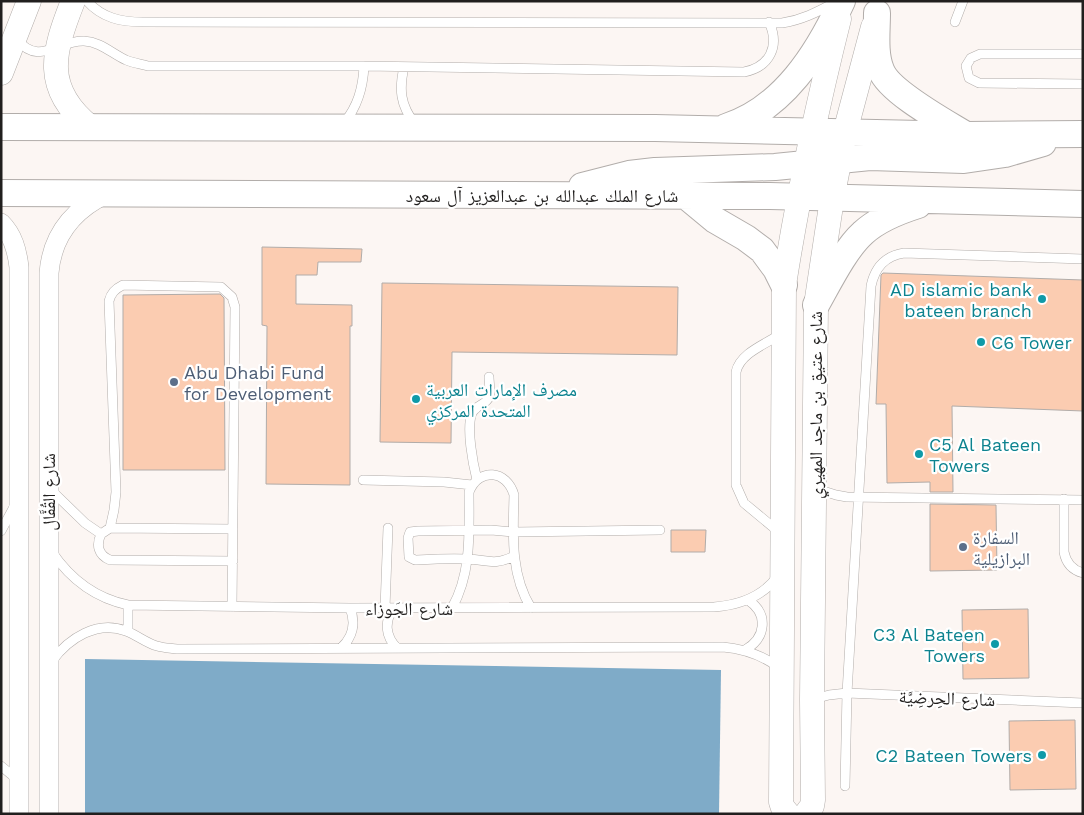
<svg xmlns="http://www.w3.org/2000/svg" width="1084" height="815" viewBox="0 0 1084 815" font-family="'Work Sans','Noto Naskh Arabic',sans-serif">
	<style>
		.water { fill: #7fabc8 }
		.building { fill: #fbccb1; stroke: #b1aca9 }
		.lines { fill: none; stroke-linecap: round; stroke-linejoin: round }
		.service-casing { stroke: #b2adaa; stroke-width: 10 }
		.minor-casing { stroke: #b2adaa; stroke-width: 20 }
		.tertiary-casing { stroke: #b2adaa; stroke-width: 25 }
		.secondary-casing { stroke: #b2adaa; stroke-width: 28 }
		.service { stroke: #fff; stroke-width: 9 }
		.minor { stroke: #fff; stroke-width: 19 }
		.tertiary { stroke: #fff; stroke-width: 24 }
		.secondary { stroke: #fff; stroke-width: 26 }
		.culture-dot { fill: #0f9aa8; stroke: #fff; stroke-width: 2 }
		.service-dot { fill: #5c6f8a; stroke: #fff; stroke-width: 2 }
		.labels { text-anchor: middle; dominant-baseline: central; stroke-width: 4.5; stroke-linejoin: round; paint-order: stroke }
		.street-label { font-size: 18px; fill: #211f1e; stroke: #fff }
		.culture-label { font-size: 18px; fill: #0d838f; stroke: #fff; text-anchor: end }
		.service-label { font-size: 18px; fill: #4e5e75; stroke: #fff; text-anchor: start }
	</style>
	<rect width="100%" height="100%" fill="#fcf6f3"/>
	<!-- water -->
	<path class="water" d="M85,659L721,670L719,814H85Z"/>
	<!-- building -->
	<path class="building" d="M262,247L362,249L361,262H318L317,275H296V304L352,305V326H350V485L266,484L267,326L262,325Z
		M883,273L1083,280V411L952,406L953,492H930V482L887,483L886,404H876L881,275Z
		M382,283L678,287L677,355L452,352L451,443L380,442Z
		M220,294L224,298L225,470H123V295Z
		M930,504L996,505L997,570L930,571Z
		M671,530H706L705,552H671Z
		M1028,609L1029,678L963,679L962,610Z
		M1075,720L1076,789L1010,790L1009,721Z"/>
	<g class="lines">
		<defs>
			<path id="service" d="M87,1C102,18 121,22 143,22L782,23C802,20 817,12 834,3
				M955,22L963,1
				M17,39C38,67 59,40 84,41C101,42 111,53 126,60C133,63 141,64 148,66H364L744,72C770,67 780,46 769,22
				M1083,54H980L971,58L966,66L969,78L979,83L1083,84
				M404,67C399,89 400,105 415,124
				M344,123C358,106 363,88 364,66
				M363,480L444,482L472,485
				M477,480C473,464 466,428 472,413C476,405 486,405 489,397C491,392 489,383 489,377
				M817,489L836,495L847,497L1083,500
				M51,490L85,523L101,534
				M1064,499V552C1066,563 1072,570 1083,573
				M110,528L114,510L116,492L109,301C111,293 115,289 123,285L221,287L232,297L235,307L232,607
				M1,531L15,505
				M779,532L744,503L736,485V372C740,353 766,344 781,334
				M52,552C71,580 95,598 128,605L350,608L714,607C739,605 762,597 777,577
				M514,556C494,566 488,560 468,559C450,558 433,559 415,560L409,557L408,538L410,532L418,531L491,530L514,532L660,530
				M233,561L110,560C98,555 96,545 101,534L110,528L233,529
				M385,608L388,528
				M394,608C384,621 385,636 397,648
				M452,608C472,572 469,532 469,492C479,467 507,470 514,495C513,534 510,574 531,608
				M128,631V605
				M341,648C353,637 356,623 350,608
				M745,650C766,638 769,614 748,600
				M52,661C69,638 97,620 126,631C137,635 146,643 157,646C164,648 170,648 177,649L723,647C744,649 762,655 778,667
				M814,699L829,695L847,693L1083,703
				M1,766L18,780
				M845,786L847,693L871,286C875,267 885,256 904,253L1083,259"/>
			<path id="minor" d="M1,223C13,235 17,250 19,267V814
				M49,814V273C52,236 73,210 106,194"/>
			<path id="tertiary" d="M73,1C53,52 42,88 90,127
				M1,73L29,1
				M788,814L783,808L781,802L784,285C798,195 817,107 839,19
				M806,814L812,806L813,800L812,700L816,305L832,199L845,132L873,27"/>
			<path id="secondary" d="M877,13C877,31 874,53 881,70C889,92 945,122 966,135
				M1,127L655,128L967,135L1083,134
				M726,127C783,109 818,53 842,1
				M816,174L828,166L840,160L870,157L964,160L1005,154L1043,143
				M582,186L629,174L655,171L775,167L805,164L828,152L837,143L845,132
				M1,193L770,196L1083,204
				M686,196L715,220L746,238L762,250L776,269L784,285
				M816,305C828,284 845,249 863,233C878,219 899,211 918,205"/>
		</defs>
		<!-- service casing -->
		<use href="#service" class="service-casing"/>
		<!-- minor casing -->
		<use href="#minor" class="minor-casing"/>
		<!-- tertiary casing -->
		<use href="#tertiary" class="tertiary-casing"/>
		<!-- secondary casing -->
		<use href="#secondary" class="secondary-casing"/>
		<!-- service -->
		<use href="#service" class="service"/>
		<!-- minor -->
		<use href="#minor" class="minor"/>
		<!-- tertiary -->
		<use href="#tertiary" class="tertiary"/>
		<!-- secondary -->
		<use href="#secondary" class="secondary"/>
	</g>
	<!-- markers -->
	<g class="culture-dot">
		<circle cx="1042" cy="299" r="5"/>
		<circle cx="981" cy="342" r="5"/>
		<circle cx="416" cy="399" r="5"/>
		<circle cx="919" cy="454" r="5"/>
		<circle cx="995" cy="644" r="5"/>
		<circle cx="1042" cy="755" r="5"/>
	</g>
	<g class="service-dot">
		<circle cx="174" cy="382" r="5"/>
		<circle cx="963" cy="547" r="5"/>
	</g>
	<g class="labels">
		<!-- street labels -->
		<g class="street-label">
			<text x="542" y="195">شارع الملك عبدالله بن عبدالعزيز آل سعود</text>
			<text transform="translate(815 405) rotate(-90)">شارع عتيق بن ماجد المهيري</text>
			<text transform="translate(48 492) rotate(-90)">شارع القُفَّال</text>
			<text x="409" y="608">شارع الجَوزاء</text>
			<text transform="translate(947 698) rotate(2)">شارع الحِرضِيَّة</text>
		</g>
		<!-- culture labels -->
		<g class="culture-label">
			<text x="1032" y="289">AD islamic bank<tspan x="1032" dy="21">bateen branch</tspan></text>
			<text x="991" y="342" text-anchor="start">C6 Tower</text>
			<text x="426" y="389" text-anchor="start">مصرف الإمارات العربية<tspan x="426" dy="21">المتحدة المركزي</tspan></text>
			<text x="929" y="444" text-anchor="start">C5 Al Bateen<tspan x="929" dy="21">Towers</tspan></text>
			<text x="985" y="634">C3 Al Bateen<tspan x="985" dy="21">Towers</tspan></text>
			<text x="1032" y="755">C2 Bateen Towers</text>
		</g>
		<!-- service labels -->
		<g class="service-label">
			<text x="184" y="372">Abu Dhabi Fund<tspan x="184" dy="21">for Development</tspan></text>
			<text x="973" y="537">السفارة<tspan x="973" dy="21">البرازيلية</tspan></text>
		</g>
	</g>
	<!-- border -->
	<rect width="1084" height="815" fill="none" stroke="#211f1e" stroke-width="5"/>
</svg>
